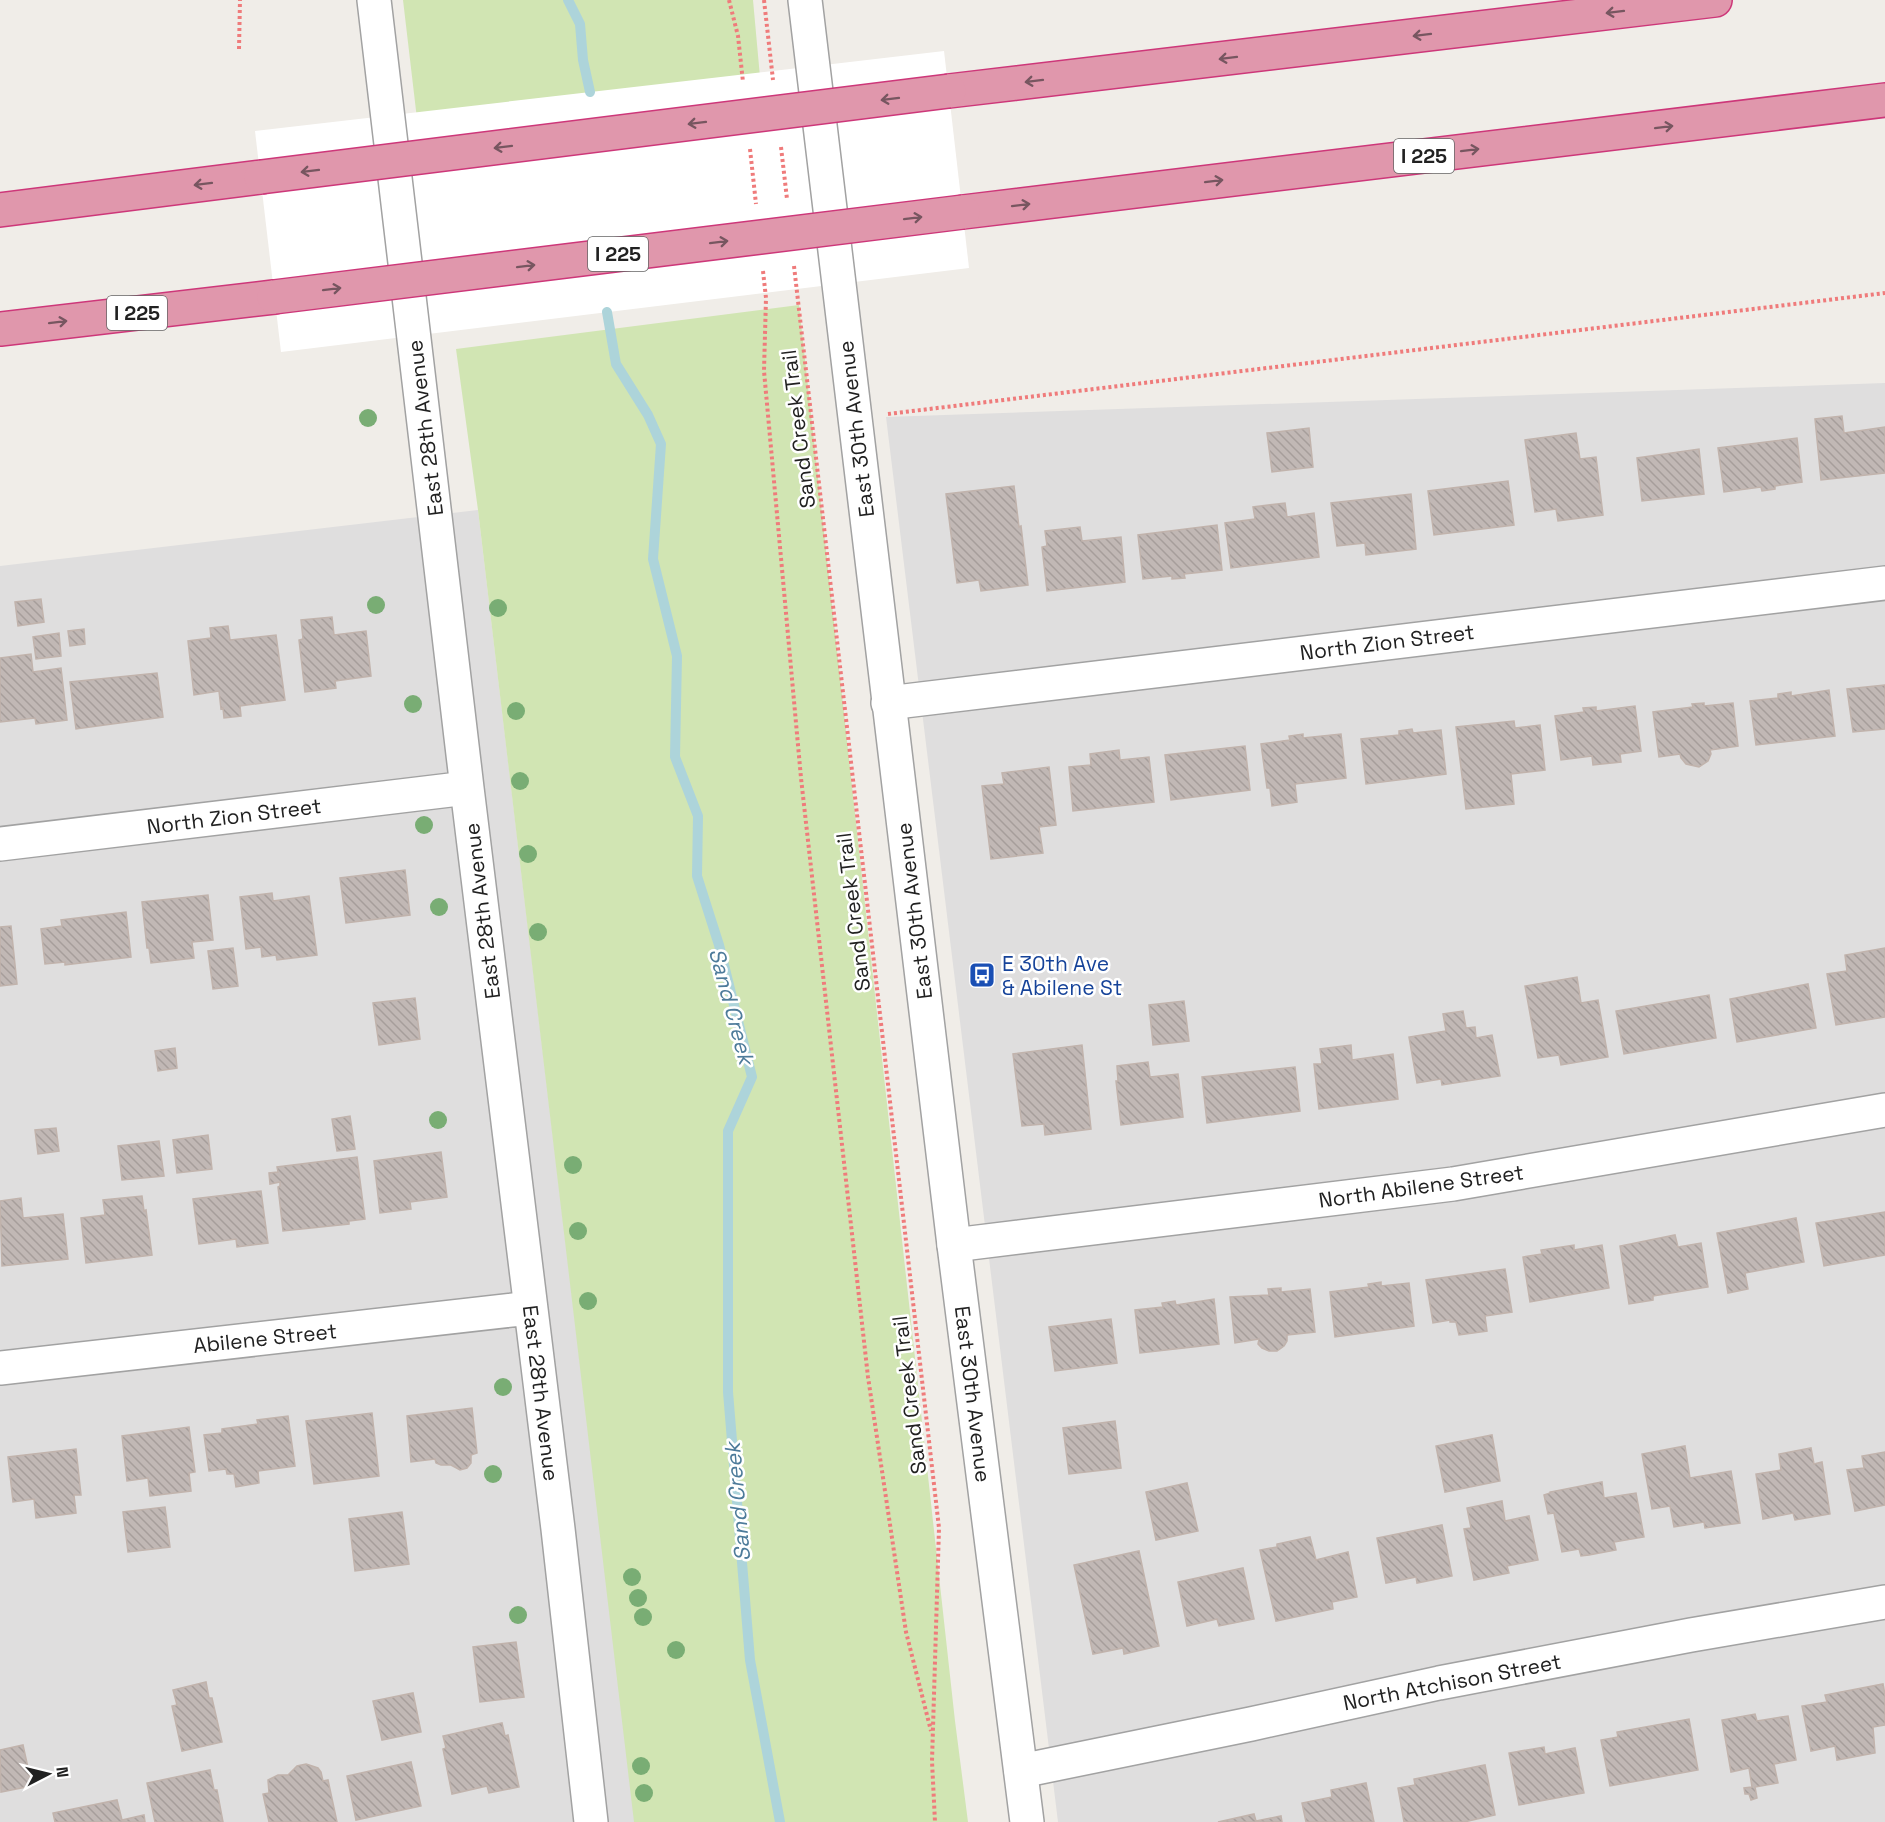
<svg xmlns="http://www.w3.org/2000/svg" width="1885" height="1822" viewBox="0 0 1885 1822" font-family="'Space Grotesk',sans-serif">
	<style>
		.residential { fill: #dfdede }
		.grass { fill: #d1e5b3 }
		.pier { fill: #fff }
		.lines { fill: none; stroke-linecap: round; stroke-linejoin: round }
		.stream { stroke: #add4da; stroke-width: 10 }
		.building { fill: url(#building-back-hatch); stroke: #c1b3ac; stroke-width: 1.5 }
		.minor-casing { stroke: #a2a2a2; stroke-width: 36 }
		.tertiary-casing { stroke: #a2a2a2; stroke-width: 36 }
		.motorway-casing { stroke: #cd3779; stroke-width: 36 }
		.path { stroke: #ef7b7b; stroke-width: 4; stroke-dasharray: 3 3; stroke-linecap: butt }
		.minor { stroke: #fff; stroke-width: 33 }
		.tertiary { stroke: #fff; stroke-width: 33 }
		.motorway { stroke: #e097ac; stroke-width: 33 }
		.motorway-bridge-casing { stroke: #cd3779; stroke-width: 36; stroke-linecap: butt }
		.motorway-bridge { stroke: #e097ac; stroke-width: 33 }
		.tree { fill: #79ad74 }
		.oneway { stroke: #775660 }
		.labels { text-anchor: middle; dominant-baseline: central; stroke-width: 5; stroke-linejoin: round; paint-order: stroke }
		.shield { fill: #fff; stroke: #646464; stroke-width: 1.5 }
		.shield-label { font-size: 20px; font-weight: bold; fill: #212121 }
		.street-label { font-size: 21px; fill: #212121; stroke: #fff }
		.transit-label { font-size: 21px; fill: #164399; stroke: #fff; text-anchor: start }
		.water-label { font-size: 22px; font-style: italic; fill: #4d7b9a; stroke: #fff }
	</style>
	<defs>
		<pattern id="building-back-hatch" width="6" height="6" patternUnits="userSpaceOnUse" patternTransform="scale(1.5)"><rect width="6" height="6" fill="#c1b8b5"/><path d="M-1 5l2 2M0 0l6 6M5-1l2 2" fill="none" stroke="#a69e9b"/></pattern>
	</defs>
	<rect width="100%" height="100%" fill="#f0ede8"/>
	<!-- residential -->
	<path class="residential" d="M1885,383V1822H1058L886,417Z
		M478,510L635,1822H0V566Z"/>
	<!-- grass -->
	<path class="grass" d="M403,0H753L760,77L417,119Z
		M799,305L955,1721L968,1822H634L478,510L456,349Z"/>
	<!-- pier -->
	<path class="pier" d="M944,51L969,268L281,352L255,131Z"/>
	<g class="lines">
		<!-- stream -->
		<path class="stream" d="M568,0L580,24L583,60L590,92
			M607,312L616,364L648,415L661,444L653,559L677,656L675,757L698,816L697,876L719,945L752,1077L728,1131V1392L750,1660L780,1822"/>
	</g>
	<!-- building -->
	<path class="building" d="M1842,416L1844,433L1885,427V473L1821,480L1815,419Z
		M1309,428L1313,467L1272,472L1267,433Z
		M1576,433L1580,459L1596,457L1603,515L1558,521L1556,509L1535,512L1525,440Z
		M1797,438L1802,482L1775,486V489L1762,491L1761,487L1724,492L1718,448Z
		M1699,449L1704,494L1642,501L1637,458Z
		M1508,481L1514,525L1434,535L1428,491Z
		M1014,486L1019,527L1021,526L1028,585L981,591L979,580L957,583L946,494Z
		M1411,494L1416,549L1366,555L1365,543L1337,546L1331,503Z
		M1285,503L1287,517L1314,513L1319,557L1231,568L1225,523L1255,519L1253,507Z
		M1217,525L1222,570L1184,574L1185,578L1172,579V576L1143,579L1138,535Z
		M1080,527L1082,541L1121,537L1125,582L1047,591L1042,547L1047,546L1045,531Z
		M41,599L44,622L18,626L15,602Z
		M332,617L334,635L366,631L371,676L335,681L336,688L305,692L299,640L303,639L301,620Z
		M228,626L230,640L276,635L285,700L240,706L241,716L224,718L223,708L221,709L219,691L194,695L188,641L211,638L210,628Z
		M84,629L85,644L70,646L68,631Z
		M59,633L61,656L36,659L33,637Z
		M31,654L33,672L61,668L67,720L36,724L35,718L0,722V658Z
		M157,673L163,717L76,729L70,682Z
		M1885,685V729L1853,732L1847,689Z
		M1829,690L1835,736L1756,745L1750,701L1778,698V694L1791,692V696Z
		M1704,703V706L1733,703L1738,746L1710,750L1711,754L1708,761L1699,767L1686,764L1681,758L1680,754L1659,757L1653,712L1693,707L1692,704Z
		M1635,706L1641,751L1620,754L1621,762L1593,765L1592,756L1561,760L1555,716L1584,712L1583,708L1596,707V711Z
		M1514,721L1515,728L1540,725L1545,770L1511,774L1514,804L1466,809L1456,727Z
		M1412,729L1413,733L1441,730L1446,774L1366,784L1361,739L1399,735V731Z
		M1303,734V738L1341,734L1346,778L1295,784L1297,802L1272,806L1270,788H1267L1261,744L1290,740L1289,736Z
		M1245,746L1250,790L1171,800L1165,755Z
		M1119,750L1120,760L1149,757L1154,802L1073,811L1069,767L1091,765L1090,754Z
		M1049,767L1056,825L1039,827L1043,853L991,859L982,786L1004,784L1002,773Z
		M405,870L410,915L346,923L340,878Z
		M272,893L273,901L309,896L317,955L277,960L276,955L262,957L261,947L246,949L240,897Z
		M208,895L213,940L192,942L194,958L151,963L149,948H147L142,902Z
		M126,912L131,957L65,965V962L45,964L41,929L62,926L61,920Z
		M11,926L17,984L0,986V927Z
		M233,948L238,986L213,989L208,951Z
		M1885,948V1017L1836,1025L1827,974L1847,971L1845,955Z
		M1577,977L1581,1003L1598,1000L1608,1057L1561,1065L1559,1055L1538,1058L1525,986Z
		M1808,984L1816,1028L1737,1042L1730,999Z
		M1709,995L1716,1038L1624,1054L1616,1011Z
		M415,998L420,1039L379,1045L373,1003Z
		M1184,1001L1189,1041L1153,1045L1149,1005Z
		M1463,1011L1466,1028L1475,1027L1476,1038L1492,1035L1500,1076L1442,1085L1441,1079L1417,1083L1409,1037L1446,1031L1443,1014Z
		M1082,1045L1091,1129L1045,1135L1044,1124L1022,1126L1013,1054Z
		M1351,1045L1352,1060L1393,1054L1398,1099L1319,1109L1314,1064H1322L1320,1049Z
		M175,1048L177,1068L158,1071L155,1051Z
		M1148,1062L1150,1077L1178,1074L1183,1117L1121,1125L1116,1081H1118L1117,1066Z
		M1295,1067L1300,1111L1207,1123L1202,1077Z
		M350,1116L355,1149L337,1151L332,1119Z
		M56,1128L59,1151L38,1154L35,1130Z
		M208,1135L212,1169L177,1173L173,1140Z
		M159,1141L164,1176L122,1180L118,1146Z
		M441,1152L447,1197L410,1202L411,1209L380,1213L374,1161Z
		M357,1157L365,1219L349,1221V1224L283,1231L278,1187L280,1186V1182L270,1184L269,1173L278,1172L277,1167Z
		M261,1191L268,1243L237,1247L236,1239L199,1244L193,1199Z
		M142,1196L144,1211L146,1210L152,1255L86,1263L81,1218L105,1215L103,1200Z
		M21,1198L23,1218L63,1214L68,1259L2,1266L0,1201Z
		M1885,1212V1255L1824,1266L1816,1223Z
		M1796,1218L1804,1262L1745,1273L1748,1289L1728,1293L1717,1233Z
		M1675,1235L1678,1247L1701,1243L1708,1287L1653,1296V1300L1629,1304L1620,1246Z
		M1574,1245V1250L1602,1245L1609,1288L1530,1302L1523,1257L1542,1254L1541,1250Z
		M1505,1269L1512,1312L1485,1316L1487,1331L1459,1335L1456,1322H1450V1320L1433,1323L1426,1280Z
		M1381,1282V1286L1409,1283L1414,1326L1335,1337L1330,1292L1369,1287L1368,1284Z
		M1281,1288V1292L1310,1289L1315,1332L1287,1335V1341L1284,1346L1277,1351H1269L1262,1348L1258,1344L1259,1339L1235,1343L1230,1297L1269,1295L1268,1289Z
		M1214,1299L1219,1344L1140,1353L1135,1310L1163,1307L1162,1303L1175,1301L1176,1305Z
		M1111,1319L1117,1363L1055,1371L1049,1327Z
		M472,1408L477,1453L471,1455V1463L467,1468L460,1470L451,1465H441L436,1463L435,1459L411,1462L407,1416Z
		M372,1413L379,1476L314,1484L306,1421Z
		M288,1416L295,1466L258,1471L259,1483L236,1487L234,1474H227L226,1469L209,1471L204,1435L222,1433V1429L258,1424L257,1420Z
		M1115,1421L1121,1468L1069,1474L1063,1428Z
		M189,1427L195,1472L189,1473L191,1491L150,1496L148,1478L127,1481L122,1436Z
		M1492,1435L1500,1481L1445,1492L1436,1446Z
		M1685,1446L1690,1478L1731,1471L1740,1523L1705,1528L1704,1522L1674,1527L1670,1506L1652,1509L1642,1454Z
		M1811,1448L1814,1464L1822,1462L1830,1514L1795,1520L1793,1513L1763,1519L1756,1474L1781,1470L1779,1454Z
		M76,1449L81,1495H74L76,1513L36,1518L34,1499L13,1502L8,1457Z
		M1885,1452V1505L1855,1511L1847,1470L1864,1468L1862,1456Z
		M1602,1482L1604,1498L1636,1493L1644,1537L1614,1542L1616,1550L1589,1555L1581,1556L1579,1549L1562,1552L1554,1513L1548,1514L1544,1495L1550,1493V1492Z
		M1187,1483L1198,1531L1156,1540L1146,1492Z
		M1502,1501L1505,1521L1529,1516L1538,1560L1507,1566L1509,1573L1474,1580L1464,1529L1471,1528L1467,1508Z
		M165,1507L170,1547L128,1552L123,1512Z
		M402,1512L409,1564L355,1571L349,1519Z
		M1442,1525L1452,1576L1417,1583L1416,1577L1386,1583L1377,1538Z
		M1310,1537L1316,1560L1348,1552L1357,1597L1332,1602L1333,1609L1276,1621L1260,1550L1277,1547V1544Z
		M1139,1551L1159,1646L1124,1654L1123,1648L1093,1654L1074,1565Z
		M1243,1568L1254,1619L1219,1626L1217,1619L1187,1626L1178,1582Z
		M516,1642L524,1697L480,1702L473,1647Z
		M206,1682L209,1698H212L222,1742L182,1751L172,1706L177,1705L173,1690Z
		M1883,1684L1885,1695V1725L1873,1727L1875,1753L1837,1760L1835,1746L1811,1751L1802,1706L1827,1702L1825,1695Z
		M413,1693L421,1732L382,1740L373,1701Z
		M1755,1714L1757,1721L1788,1716L1796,1760L1774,1764L1778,1783L1755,1787L1757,1798L1751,1800L1749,1794H1745L1744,1788L1752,1787L1749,1768L1731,1772L1722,1720Z
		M1689,1719L1698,1770L1610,1786L1601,1740L1618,1737L1617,1732Z
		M502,1723L505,1736L508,1735L519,1787L489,1793L487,1786L452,1794L443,1749L446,1748L443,1736Z
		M23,1745L32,1786L1,1792L0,1750Z
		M1544,1747L1545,1754L1575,1748L1584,1793L1519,1805L1509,1753Z
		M411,1762L421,1806L356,1820L347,1776Z
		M306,1764L318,1768L321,1772L323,1781L328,1780L337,1822H269L263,1794L269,1793L268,1780L278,1775H288L297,1766Z
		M1485,1765L1495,1815L1464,1822H1404L1398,1788L1415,1785L1414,1779Z
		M210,1770L214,1790H217L223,1822H155L147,1783Z
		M1366,1783L1374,1822H1306L1302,1803L1332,1797L1331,1790Z
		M117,1800L122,1820L144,1815L145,1822H55L53,1813Z
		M1254,1814L1256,1821L1281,1816L1282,1822H1218Z"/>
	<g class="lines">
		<defs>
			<path id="minor" d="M374,0L467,788L558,1529L591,1822
				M888,703L1885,583
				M0,844L467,788
				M954,1245L1453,1184L1885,1110
				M0,1368L530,1308
				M1021,1771L1251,1724L1439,1683L1691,1635L1885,1602"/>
			<path id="tertiary" d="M805,0L954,1245L1027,1822"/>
			<path id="motorway" d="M949,91L1715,0
				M0,210L261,177
				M963,212L1885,100
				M0,329L274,297"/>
		</defs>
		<!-- minor casing -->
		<use href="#minor" class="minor-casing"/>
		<!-- tertiary casing -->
		<use href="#tertiary" class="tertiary-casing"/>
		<!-- motorway casing -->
		<use href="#motorway" class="motorway-casing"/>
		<!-- path -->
		<path class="path" d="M729,0L738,36L743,82
			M764,0L773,80
			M239,49L240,0
			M781,147L787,199
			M750,149L756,204
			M794,266L939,1528L932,1761L935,1822
			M763,271L766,298L764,371L801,778L868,1377L906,1632L931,1731
			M888,414L1885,293"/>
		<!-- minor -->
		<use href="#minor" class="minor"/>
		<!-- tertiary -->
		<use href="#tertiary" class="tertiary"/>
		<!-- motorway -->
		<use href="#motorway" class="motorway"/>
		<defs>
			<path id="motorway-bridge" d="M261,177L949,91
				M274,297L963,212"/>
		</defs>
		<!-- motorway-bridge casing -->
		<use href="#motorway-bridge" class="motorway-bridge-casing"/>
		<!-- motorway-bridge -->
		<use href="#motorway-bridge" class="motorway-bridge"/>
	</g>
	<!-- trees -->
	<g class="tree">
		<circle cx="368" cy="418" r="9"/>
		<circle cx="376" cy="605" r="9"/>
		<circle cx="498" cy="608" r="9"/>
		<circle cx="413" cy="704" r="9"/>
		<circle cx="516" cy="711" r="9"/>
		<circle cx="520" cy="781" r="9"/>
		<circle cx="424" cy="825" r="9"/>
		<circle cx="528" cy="854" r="9"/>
		<circle cx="439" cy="907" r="9"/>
		<circle cx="538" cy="932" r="9"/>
		<circle cx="438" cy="1120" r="9"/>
		<circle cx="573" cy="1165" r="9"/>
		<circle cx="578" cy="1231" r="9"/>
		<circle cx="588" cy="1301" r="9"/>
		<circle cx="503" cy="1387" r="9"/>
		<circle cx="493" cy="1474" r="9"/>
		<circle cx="632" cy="1577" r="9"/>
		<circle cx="638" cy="1598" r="9"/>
		<circle cx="518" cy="1615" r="9"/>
		<circle cx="643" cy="1617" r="9"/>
		<circle cx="676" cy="1650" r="9"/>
		<circle cx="641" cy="1766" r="9"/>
		<circle cx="644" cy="1793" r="9"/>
	</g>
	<!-- one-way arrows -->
	<defs><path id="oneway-shaft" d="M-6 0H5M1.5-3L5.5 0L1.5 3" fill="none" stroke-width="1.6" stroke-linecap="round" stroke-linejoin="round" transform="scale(1.5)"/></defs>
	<g class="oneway">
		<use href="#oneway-shaft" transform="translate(1615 12) rotate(173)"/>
		<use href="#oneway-shaft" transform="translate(1422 35) rotate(173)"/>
		<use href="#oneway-shaft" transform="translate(1228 58) rotate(173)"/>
		<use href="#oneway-shaft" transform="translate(1034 81) rotate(173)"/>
		<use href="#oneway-shaft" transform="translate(890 99) rotate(173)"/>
		<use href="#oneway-shaft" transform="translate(697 123) rotate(173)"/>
		<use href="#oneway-shaft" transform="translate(1664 127) rotate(-7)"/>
		<use href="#oneway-shaft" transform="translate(503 147) rotate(173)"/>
		<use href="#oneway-shaft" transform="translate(1470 150) rotate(-7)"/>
		<use href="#oneway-shaft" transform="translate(310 171) rotate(173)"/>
		<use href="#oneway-shaft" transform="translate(1214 181) rotate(-7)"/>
		<use href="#oneway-shaft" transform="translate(203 184) rotate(173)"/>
		<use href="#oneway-shaft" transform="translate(1021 205) rotate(-7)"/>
		<use href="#oneway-shaft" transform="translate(913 218) rotate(-7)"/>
		<use href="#oneway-shaft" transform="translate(719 242) rotate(-7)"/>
		<use href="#oneway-shaft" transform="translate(526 266) rotate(-7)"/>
		<use href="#oneway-shaft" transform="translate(332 289) rotate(-7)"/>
		<use href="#oneway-shaft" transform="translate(58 322) rotate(-7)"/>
	</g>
	<!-- icons -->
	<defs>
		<symbol id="bus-square" viewBox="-11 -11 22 22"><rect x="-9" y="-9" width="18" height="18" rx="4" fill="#1a4fb4" stroke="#fff"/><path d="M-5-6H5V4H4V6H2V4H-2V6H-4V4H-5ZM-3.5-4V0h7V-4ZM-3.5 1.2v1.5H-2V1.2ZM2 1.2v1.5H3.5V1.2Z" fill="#fff"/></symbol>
	</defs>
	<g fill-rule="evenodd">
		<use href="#bus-square" x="967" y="960" width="30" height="30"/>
	</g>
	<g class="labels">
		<!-- shield labels -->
		<g class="shield">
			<rect x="1394" y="139" width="60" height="34" rx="4.5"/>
			<rect x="588" y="237" width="60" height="34" rx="4.5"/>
			<rect x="107" y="296" width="60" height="34" rx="4.5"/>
		</g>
		<g class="shield-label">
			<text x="1424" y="156">I 225</text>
			<text x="618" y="254">I 225</text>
			<text x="137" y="313">I 225</text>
		</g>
		<!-- street labels -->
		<g class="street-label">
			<text transform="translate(425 428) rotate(-97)">East 28th Avenue</text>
			<text transform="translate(798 429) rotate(-97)">Sand Creek Trail</text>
			<text transform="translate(856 429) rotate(-97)">East 30th Avenue</text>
			<text transform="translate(1387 642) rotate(-7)">North Zion Street</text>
			<text transform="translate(234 816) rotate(-7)">North Zion Street</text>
			<text transform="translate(482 911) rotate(-97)">East 28th Avenue</text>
			<text transform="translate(914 911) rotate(-97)">East 30th Avenue</text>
			<text transform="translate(853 912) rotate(-97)">Sand Creek Trail</text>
			<text transform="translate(1421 1186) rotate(-8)">North Abilene Street</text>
			<text transform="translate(265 1338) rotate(-6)">Abilene Street</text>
			<text transform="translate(541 1393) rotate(83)">East 28th Avenue</text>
			<text transform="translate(973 1394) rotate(83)">East 30th Avenue</text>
			<text transform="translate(909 1395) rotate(-97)">Sand Creek Trail</text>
			<text transform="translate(1452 1682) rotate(-11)">North Atchison Street</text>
		</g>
		<!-- transit labels -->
		<g class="transit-label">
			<text x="1002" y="963">E 30th Ave<tspan x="1002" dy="24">&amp; Abilene St</tspan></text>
		</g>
		<!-- water labels -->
		<g class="water-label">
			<text transform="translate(732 1006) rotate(75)">Sand Creek</text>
			<text transform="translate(737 1502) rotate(-95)">Sand Creek</text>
		</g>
	</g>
	<!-- north arrow -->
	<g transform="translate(48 1774) rotate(83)" stroke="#ffffff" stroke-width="4.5" paint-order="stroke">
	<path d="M0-4.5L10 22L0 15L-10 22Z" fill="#212121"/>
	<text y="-9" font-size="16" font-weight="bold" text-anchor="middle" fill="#212121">N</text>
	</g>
</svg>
